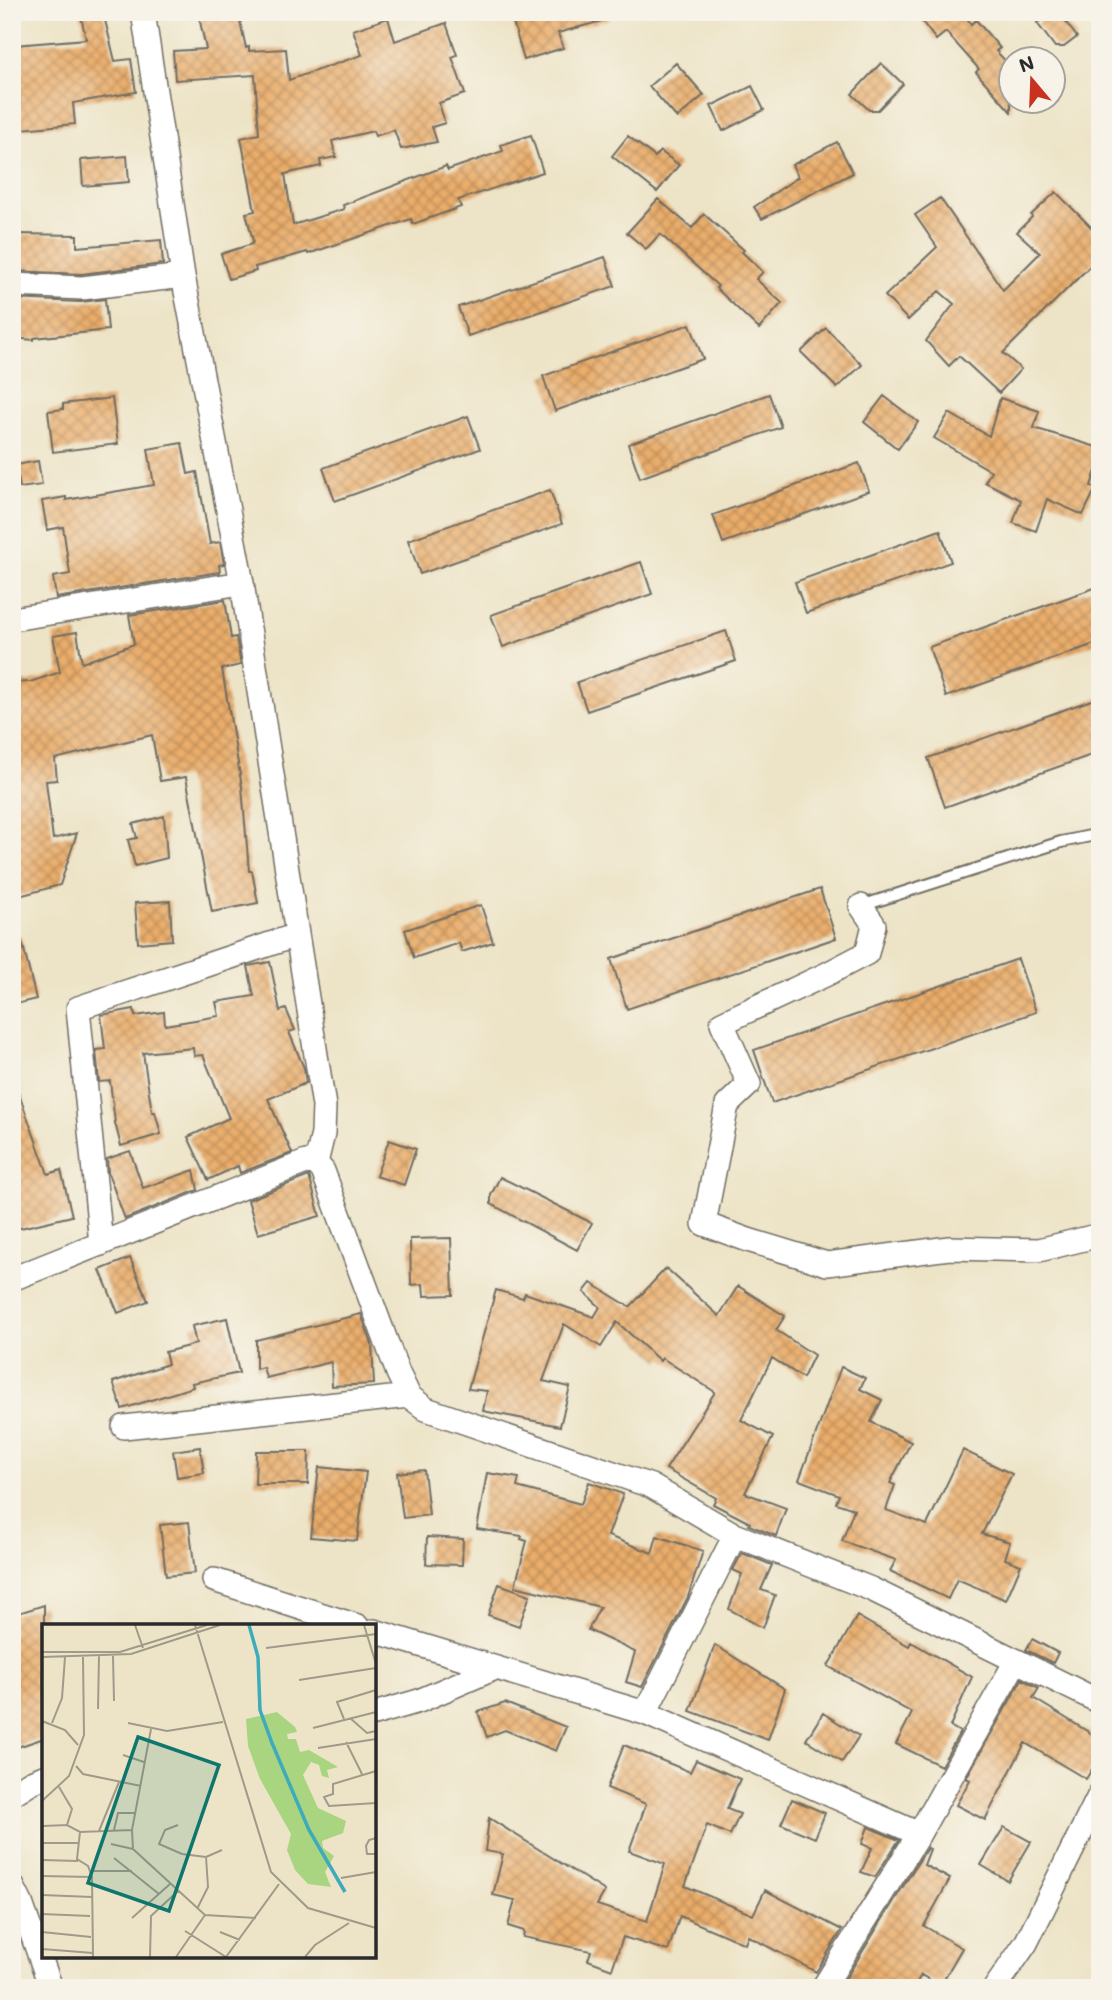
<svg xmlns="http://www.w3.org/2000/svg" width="1112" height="2000" viewBox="0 0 1112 2000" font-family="Mali,sans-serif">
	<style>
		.building { fill: url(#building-cross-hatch) }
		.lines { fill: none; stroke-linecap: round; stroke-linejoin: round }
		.service-casing { stroke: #6f6c62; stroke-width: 14 }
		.minor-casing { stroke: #6f6c62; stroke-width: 26 }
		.service { stroke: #fff; stroke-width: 10 }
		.minor { stroke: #fff; stroke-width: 23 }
		.inset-river { fill: none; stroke: #3dabbb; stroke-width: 3.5 }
		.inset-road { fill: none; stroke: #9f9a89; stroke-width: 2 }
		.view { fill: #0f766e; fill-opacity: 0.15; stroke: #0f766e; stroke-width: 3.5 }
		.inset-edge { fill: none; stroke: #2b2b2b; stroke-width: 3.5 }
	</style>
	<defs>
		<pattern id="building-cross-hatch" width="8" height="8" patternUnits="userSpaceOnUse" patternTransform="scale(1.75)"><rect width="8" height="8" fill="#eaad6b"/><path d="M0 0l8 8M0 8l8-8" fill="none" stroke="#be8d58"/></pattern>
	</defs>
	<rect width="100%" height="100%" fill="#f7f3e8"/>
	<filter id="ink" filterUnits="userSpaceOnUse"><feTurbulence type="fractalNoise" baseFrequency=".0143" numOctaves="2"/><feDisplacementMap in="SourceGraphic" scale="14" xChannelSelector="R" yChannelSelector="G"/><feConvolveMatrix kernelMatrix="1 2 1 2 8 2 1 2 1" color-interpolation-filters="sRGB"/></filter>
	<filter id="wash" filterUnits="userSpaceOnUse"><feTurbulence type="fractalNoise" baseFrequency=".00686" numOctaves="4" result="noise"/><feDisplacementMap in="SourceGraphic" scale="28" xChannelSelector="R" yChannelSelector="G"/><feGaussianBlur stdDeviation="1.57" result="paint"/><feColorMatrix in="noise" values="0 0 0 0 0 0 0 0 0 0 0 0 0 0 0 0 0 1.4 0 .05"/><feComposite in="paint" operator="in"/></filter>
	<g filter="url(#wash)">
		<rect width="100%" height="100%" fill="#ede4c7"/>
		<g id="blocks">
			<!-- building -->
			<path class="building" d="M80,12H103L115,61L131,59L136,92L73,103L75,124L22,129L15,45L86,39Z
				M198,12H238L246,48L249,47V51L286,49L289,80L362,55L353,30L388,18L395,41L446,23L457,55L452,57L465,94L439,103L445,123L432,127L437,142L401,149L394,130L375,136L373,131L332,141L336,157L320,160L321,166L285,174L293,225L344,209L343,205L446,166L448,170L503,151L501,145L531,135L543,172L458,200L461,207L413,224L411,219L308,254L307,252L255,267L256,271L229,279L221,254L252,244L253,241L246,213L255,211L241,138L259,134L255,75L175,80L173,51L206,49Z
				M510,12H608L609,19L558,33L563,48L524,60Z
				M915,12H973L966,17L971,24L976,20L1000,48L996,51L1011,67V112L976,72L979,69L946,32L936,40Z
				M1052,12H1058L1077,37L1064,47H1055L1037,23Z
				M676,63L704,95L677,118L649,86Z
				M881,63L903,84L878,110H869L852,94Z
				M752,86L764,110L723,131L711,106Z
				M628,136L655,157L660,151L679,165L657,192L612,156Z
				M837,142L853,173L762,219L754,207L798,177L792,165Z
				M127,156L129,182L83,186L81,160Z
				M1056,192L1100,236V256L1003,353L1021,369L999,393L959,356L949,366L926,341L954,304L939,291L908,320L885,296L937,247L915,215L940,198L1003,290L1040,253L1017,232L1032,217L1031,215Z
				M658,199L692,228L704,214L744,250L742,252L763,272L756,279L782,303L759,329L716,288L718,286L660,234L646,249L627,233Z
				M18,234L77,235V247L161,240L163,264L81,274L13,271Z
				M605,257L615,286L468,336L458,307Z
				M12,299L81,302L105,299L108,330L34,338V340L12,338Z
				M690,324L703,359L555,411L543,376Z
				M826,328L862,365L837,388L801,352Z
				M769,394L781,427L640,478L628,444Z
				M884,396L918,422L898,449L864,422Z
				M112,398L118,444L53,452L48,411L63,409V404Z
				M1000,398L1039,411L1034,428L1100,448V459L1091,486L1096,488L1083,515L1047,499L1036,531L1013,523L1021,500L985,482L991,471L934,438L949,413L989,436Z
				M468,416L480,449L335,501L323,468Z
				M182,443L188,474L197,472L210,544L220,542L224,564L219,565L220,572L56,598L53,577L70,574L63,527L47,530L42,501L66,497V500L154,485L148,449Z
				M38,461L42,485L20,488L16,465Z
				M859,463L869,491L723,543L713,515Z
				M550,490L562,524L420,574L408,540Z
				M940,530L951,562L806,613L795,582Z
				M641,562L652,594L503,647L491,615Z
				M1100,586V642L946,697L929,647Z
				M225,600L231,638L236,637L241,665L222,669L242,787L249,871H252L258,903L212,912L186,777L160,781L152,735L55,759L57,780L46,781L53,839L77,833L60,885L12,898V683L30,682L60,672L53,636L77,632L82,663L134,644L129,615Z
				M726,631L736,661L587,711L577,682Z
				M1100,697V752L945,807L928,758Z
				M164,816L167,858L135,866L128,840L137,838L133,824Z
				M820,889L836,938L627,1009L611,959Z
				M170,901L172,940L138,943L135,903Z
				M481,905L493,942L462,952L459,943L414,958L405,930Z
				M21,937L36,999L12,1005V938Z
				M1018,959L1036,1012L772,1103L754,1050Z
				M270,962L280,1011L286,1009L295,1030L289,1032L304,1068L306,1083L268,1099L292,1153L240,1173L238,1166L208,1180L188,1137L229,1118L203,1055L194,1056L193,1048L143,1053L152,1112H155L161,1134L121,1146L115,1123L110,1081L99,1082L96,1050L105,1049L101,1015L134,1009L135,1016L164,1012L165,1025L219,1016L216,1002L254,996L248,966Z
				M15,1083L48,1174L61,1170L72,1216L12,1230V1084Z
				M389,1140L416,1149L404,1185L376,1176Z
				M130,1151L143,1188L194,1170L198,1190L125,1219L108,1173L107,1159Z
				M309,1176L320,1216L258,1234L248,1200Z
				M500,1177L592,1223L577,1250L491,1204V1195Z
				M451,1238L453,1295L424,1296L423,1284L411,1285L410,1239Z
				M130,1258L148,1301L118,1313L100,1270Z
				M666,1268L719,1316L738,1286L785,1316L776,1330L814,1355L803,1378L772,1358L741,1420L773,1437L745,1493L786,1508L776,1536L749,1525L750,1523L713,1504L716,1498L666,1469L715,1392L662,1358L660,1361L617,1322L601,1347L564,1324L543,1381L570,1387L560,1426L483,1411L487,1391L468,1389L496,1290L523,1298L525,1293L594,1317L600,1307L584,1292L591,1283L630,1307Z
				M361,1314L372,1344L374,1384L332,1386L331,1362L266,1378L263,1367L256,1369V1340Z
				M227,1318L239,1373L192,1383L193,1387L122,1409L113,1382L168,1364L165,1352L196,1344L192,1326Z
				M841,1367L865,1378L860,1389L882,1400L871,1422L911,1442L890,1483L895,1485L886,1510L927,1525L963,1450L1012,1474L982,1534L1010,1542L1005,1559L1021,1565L1006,1600L957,1579L948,1599L890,1571L896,1560L842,1541L854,1509L836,1503L839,1495L799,1480Z
				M200,1447L204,1473L177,1477L173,1451Z
				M256,1451H309L308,1484H255Z
				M319,1467L366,1472L357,1541L311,1537Z
				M424,1470L429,1515L403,1518L397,1473Z
				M487,1473L519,1478L517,1487L581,1504L589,1482L623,1494L608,1536L652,1553L657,1536L703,1551L688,1597L642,1687L626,1682L635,1652L588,1630L600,1607L515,1586L527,1541L521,1539L522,1536L477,1529Z
				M189,1522L195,1573L166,1576L160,1525Z
				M427,1537L463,1539L462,1565L426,1564Z
				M742,1553L772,1565L761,1590L775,1595L763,1628L729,1609L742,1574L733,1570Z
				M499,1584L530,1595L519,1626L488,1615Z
				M44,1605V1738L12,1749V1615Z
				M857,1616L909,1646L911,1642L972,1677L950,1726L960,1732L941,1766L896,1744L912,1713L828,1666Z
				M1032,1639L1058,1653L1053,1663L1026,1650Z
				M715,1645L785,1689L768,1740L690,1711Z
				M1022,1679L1039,1688L1033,1698L1100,1739V1756L1086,1779L1025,1743L985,1820L956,1805L970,1780L966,1778Z
				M505,1703L566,1727L556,1751L505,1730L487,1737L478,1712Z
				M823,1713L859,1736L842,1762L806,1740Z
				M624,1745L690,1772L696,1760L740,1779L727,1809L740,1814L730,1835L707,1825L685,1886L753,1915L765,1890L842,1930L816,1972L748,1936L745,1944L680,1916L668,1951L623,1937L612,1969L588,1960L591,1951L523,1937L524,1931L508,1926L515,1900L493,1895L503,1854L485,1851L489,1818L605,1891L597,1905L647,1921L665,1864L629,1851L646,1804L607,1788Z
				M792,1799L825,1813L815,1838L781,1824Z
				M868,1827L899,1840L875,1877L861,1872L872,1848L862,1844Z
				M1004,1827L1031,1842L1008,1881L981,1865Z
				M927,1848L930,1849L924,1865L950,1879L924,1926L962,1948L940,1986L921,1975L914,1988H886L871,1979L866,1988L841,1986Z"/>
		</g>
	</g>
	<g filter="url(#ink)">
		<use href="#blocks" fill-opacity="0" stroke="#6f6c62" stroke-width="2"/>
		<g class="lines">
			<defs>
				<path id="service" d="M861,906L1061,842L1100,834"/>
				<path id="minor" d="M143,12L183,276L242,583L324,1106L323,1134L316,1163
					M12,285L82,288L183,276
					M12,619L242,583
					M861,906L874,925L867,953L827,974L722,1023L749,1084L727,1105L704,1224L748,1240L827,1264L949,1248L1039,1250L1100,1235
					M101,1244L78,1008L297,935
					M12,1279L306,1162L316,1163L323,1171L398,1373L409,1396L426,1409L651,1486L735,1535L871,1589L1100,1702
					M124,1427L409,1396
					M214,1580L357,1626
					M374,1631L645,1713L919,1834
					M645,1713L735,1535
					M374,1714L419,1701L493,1669
					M12,1794L31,1782L44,1777
					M12,1885L21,1903L51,1988
					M823,1988L919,1834L1016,1661
					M995,1988L1026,1943L1100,1794"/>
			</defs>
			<!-- service casing -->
			<use href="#service" class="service-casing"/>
			<!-- minor casing -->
			<use href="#minor" class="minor-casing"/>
			<!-- service -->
			<use href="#service" class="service"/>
			<!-- minor -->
			<use href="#minor" class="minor"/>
		</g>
	</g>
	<!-- overview -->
	<g transform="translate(42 1624)">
		<rect width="334" height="334" fill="#ede4c7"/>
		<path d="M235,88L253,103L255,108L245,110L246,115H254L258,128L267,126L296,143L285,146L287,154L280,152L277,141L269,138L261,151L276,184L304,197L301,209L280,217L281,224L292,232L283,248L289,263L266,260L253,246L245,226L249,210L218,155L206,122L204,95Z" fill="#a9d480"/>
		<path class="inset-river" d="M207,1L216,33L218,86L230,119L267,206L303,268"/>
		<path class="inset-road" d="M93,1L101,24M153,1L229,248L266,284L334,304M322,1L334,40M224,24L334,10M0,28H78L165,1M71,32L72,77M0,33L89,30L178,1M257,56L334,44M56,85L57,32M308,94L325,109L334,107M302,95L295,78L334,66M0,97L23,106L36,121M10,99L20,74L23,33M86,99L125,107L181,98M271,104L334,88M109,105L90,206L91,225L163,291L214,294M304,118L320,150M276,124L334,115M81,131L102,138M34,142L41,150L99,162M334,147L291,160V170L282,173L287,182L334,179M17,163L30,185L25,201M0,177L27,152L42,111L41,33M136,201L123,206L117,220L140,230L164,233M1,202L25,201L38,208L90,206M72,206L76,189H94M57,207L77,158M38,208L35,235L46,242L50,253L51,333M334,214L327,216L324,222L325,230H334M0,219H36M69,220L91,225M72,234L117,270M0,236L36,237M49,247H90M0,252L50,253M299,254L334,248M0,271L50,273M155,285L166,263L164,233L180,226M0,290L48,292M90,294L128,260M143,307L184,333M0,308L49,313M178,308L198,316M0,325L51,329M108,333L109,292L136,267M134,333L163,291M184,333L237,260M263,333L273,321L307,299"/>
		<path class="view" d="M96,113L177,141L127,287L46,259Z"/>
		<rect width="334" height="334" class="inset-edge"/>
	</g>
	<!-- margin -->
	<rect width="1112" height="2000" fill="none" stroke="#f7f3e8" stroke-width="42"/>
	<!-- north arrow -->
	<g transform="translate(1032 80) rotate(341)"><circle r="33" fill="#f7f3e8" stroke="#a5a39c" stroke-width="2"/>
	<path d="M0-5L12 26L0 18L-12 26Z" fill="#c8321e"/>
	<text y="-10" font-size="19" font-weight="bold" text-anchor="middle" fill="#2b2b2b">N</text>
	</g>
</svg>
